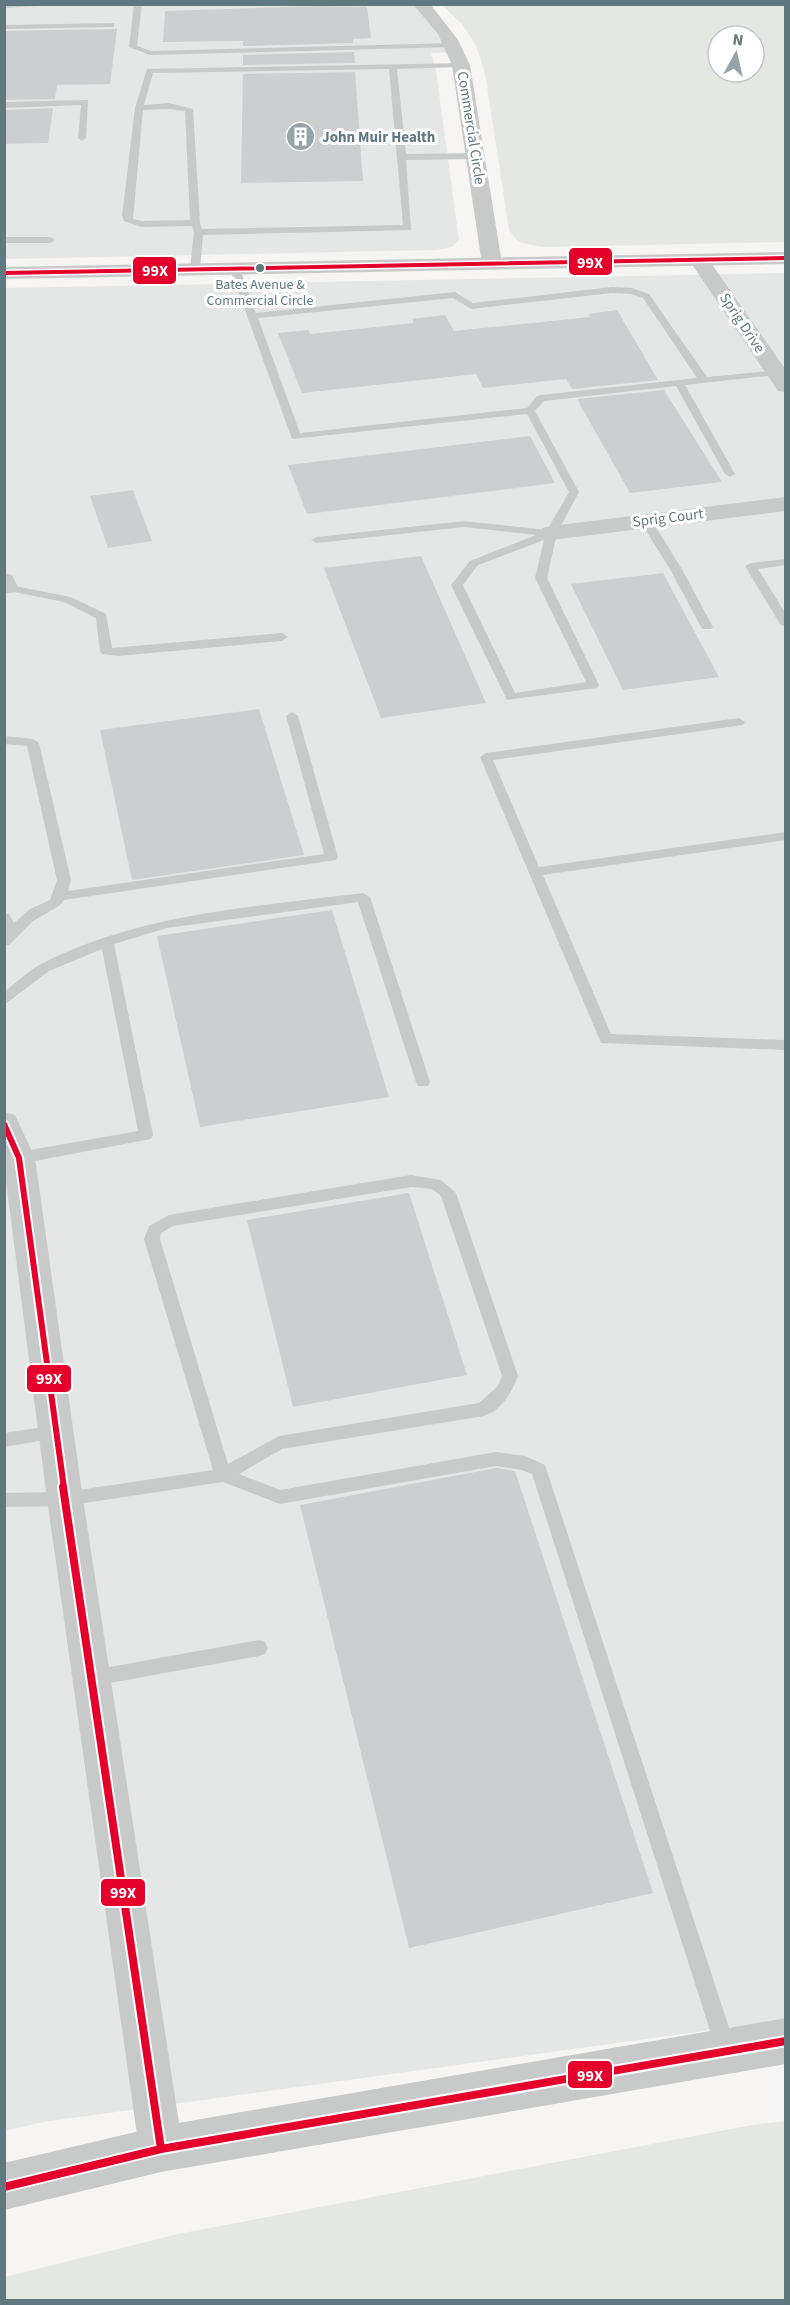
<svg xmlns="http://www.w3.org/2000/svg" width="790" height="2305" viewBox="0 0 790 2305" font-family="'Source Sans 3',sans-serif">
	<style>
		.built { fill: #e5e7e6 }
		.green { fill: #e5e7e1; fill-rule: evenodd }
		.building { fill: #cdcecf }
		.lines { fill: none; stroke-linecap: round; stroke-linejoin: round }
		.service { fill: #c8caca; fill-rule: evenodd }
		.minor { fill: #c8caca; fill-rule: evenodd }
		.tertiary { fill: #c8caca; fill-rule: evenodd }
		.bus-1-far2-casing { stroke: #fff; stroke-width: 7 }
		.bus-1-far1-casing { stroke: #fff; stroke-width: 10 }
		.bus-1-casing { stroke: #fff; stroke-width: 12 }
		.bus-1-far2 { stroke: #e4002b; stroke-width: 4 }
		.bus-1-far1 { stroke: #e4002b; stroke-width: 6 }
		.bus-1 { stroke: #e4002b; stroke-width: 8 }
		.bus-dot { fill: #607880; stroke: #fff; stroke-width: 2 }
		.labels { text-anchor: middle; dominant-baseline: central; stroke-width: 6; stroke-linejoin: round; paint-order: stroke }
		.far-bus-label { font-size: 14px; fill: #607880; stroke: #fff }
		.far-street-label { font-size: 15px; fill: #607880; stroke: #fff }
		.far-poi-label { font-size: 15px; font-weight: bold; fill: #607880; stroke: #fff; text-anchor: start }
		.line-badge { stroke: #fff; stroke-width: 2 }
		.badge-label { font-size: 16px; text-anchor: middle; font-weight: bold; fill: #fff }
	</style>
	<rect width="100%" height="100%" fill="#f6f5f4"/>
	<!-- built -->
	<path class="built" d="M4,5H421L457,52L431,53L436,71L459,240L452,247L437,250L5,259Z
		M785,273V2020L43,2122L5,2131L4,288Z"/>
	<!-- green -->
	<path class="green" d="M442,5H785V242L541,247L519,242L509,230L485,73L476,45L462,24ZM718,36H754V72H718Z
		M785,2121V2300H5V2277L178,2234L752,2125Z"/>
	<!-- building -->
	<path class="building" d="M319,6L367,7L371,38L353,39V43L243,46V41L163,42L165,11Z
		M117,29L110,84L57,85L55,99L4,100V31Z
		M354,52L355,63L243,65V55Z
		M355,72L363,181L241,183L243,74Z
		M53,108L48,143L4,144V110Z
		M617,310L658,380L572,389L566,379L483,388L476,374L302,393L278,333L308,330L310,334L414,323L412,319L445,315L454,331L590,317L588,314Z
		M664,390L722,482L630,493L577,399Z
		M530,436L555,483L307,514L288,465Z
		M133,490L152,541L108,548L90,496Z
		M421,556L486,703L381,718L324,568Z
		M663,573L719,677L623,690L571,584Z
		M259,709L304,855L132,880L100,730Z
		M332,910L389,1097L200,1127L157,936Z
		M409,1193L467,1375L293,1407L247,1220Z
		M496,1468L515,1471L653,1893L409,1948L300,1505Z"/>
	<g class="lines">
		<!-- service -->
		<path class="service" d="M4,4H72L4,8Z
			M134,4H142L137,46L151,51L454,43L458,45L454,47L150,55L129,47Z
			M114,23V27H111L4,29V25Z
			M464,63V67H461L397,69L406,154L476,153L480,156L476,159L406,160L411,230L203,235L200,269L195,272L190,269L194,232L192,226L142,227L124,221L122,216L135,108L147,69ZM389,69L403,225L202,229L200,223L193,109L169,103L144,105L153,73ZM169,109L185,111L190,220L142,221L133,219L143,110Z
			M88,100L86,138L82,141L78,138L81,105L4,108V102Z
			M4,237H50L55,240L50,243H4Z
			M235,266L240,269L256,313L455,292L473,303L612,287L632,288L649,294L707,377L779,370L780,372L775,375L685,385L735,474L730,477L725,474L676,386L544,401L535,411L579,492L557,533L547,578L599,685L597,688L507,700L451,585L470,561L536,535L464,527L317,543L311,540L317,537L464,521L547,530L569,492L527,414L292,439L230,269ZM612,293L631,294L643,298L697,378L541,395L537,396L527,408L300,433L258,318L453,298L471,309ZM544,540L535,578L586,682L515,693L463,585L478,565Z
			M646,518L652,521L683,571L713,627L711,629H703L701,627L671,571L640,521Z
			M786,559V565L758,569L786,614V627L780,624L745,566L751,563Z
			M4,584L71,597L106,614L112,648L282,633L288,637L282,641L118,656L102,654L100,651L96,618L64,602L4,590Z
			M292,712L298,716L338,857L336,860L64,900L59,906L33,921L9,945L4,946V913L9,914L14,923L30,909L50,900L57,880L27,746L4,744V736L33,739L39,743L71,880L68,891L324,854L286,716Z
			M739,718L745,722L743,725L493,760L539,867L786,832V840L543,875L611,1034L786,1040V1050L601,1043L480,757L486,753Z
			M363,893L370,897L430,1082L428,1086H418L416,1082L358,902L167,928L114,944L153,1135L151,1139L19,1164L14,1162L11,1158L14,1154L19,1152L138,1131L102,949L49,971L4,1005V992C16,983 28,971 41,964C140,913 254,907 363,893Z
			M411,1175L441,1180L456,1193L518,1376C512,1392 502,1410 484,1416L282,1449L239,1474L280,1490L496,1452L525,1456L545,1465L736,2049L733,2056L726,2059L719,2056L716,2049L532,1474L522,1470L496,1466L280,1504L223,1482L65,1506L4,1507V1493L65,1492L213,1470L144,1239L149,1226L169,1215ZM411,1187L432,1189L441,1196L502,1376L498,1386L479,1403L279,1436L228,1464L160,1239L161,1233L173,1226Z
			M56,1425L62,1427L64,1432L62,1437L4,1447V1433Z
			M259,1640L265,1642L268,1648L265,1654L259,1656L93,1686L87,1684L84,1678L87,1672L93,1670Z"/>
		<!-- minor -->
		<path class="minor" d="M413,4H430L458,40L470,65L502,264L499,268H485L482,264L452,65L438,34Z
			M699,254L706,256L786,370V392L778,391L689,260L692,256Z
			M786,497V511L551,540L543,538L539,533L543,528L551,526Z
			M4,573L12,575L18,587L15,592L4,594Z
			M4,1112L15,1115L35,1158L83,1499L183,2149L177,2165L161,2171L145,2165L139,2149L47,1499L4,1166Z"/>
		<!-- tertiary -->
		<path class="tertiary" d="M786,252V264L4,279V267Z
			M786,2018V2064L161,2172L4,2210V2163L161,2126Z"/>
		<defs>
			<path id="bus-1-far2" d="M4,273L786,258"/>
			<path id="bus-1-far1" d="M4,1124L19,1158L64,1488"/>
			<path id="bus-1" d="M63,1487L161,2149
				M4,2187L161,2149L786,2041"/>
		</defs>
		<!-- bus-1-far2 casing -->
		<use href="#bus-1-far2" class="bus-1-far2-casing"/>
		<!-- bus-1-far1 casing -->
		<use href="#bus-1-far1" class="bus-1-far1-casing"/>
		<!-- bus-1 casing -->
		<use href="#bus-1" class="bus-1-casing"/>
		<!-- bus-1-far2 -->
		<use href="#bus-1-far2" class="bus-1-far2"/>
		<!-- bus-1-far1 -->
		<use href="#bus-1-far1" class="bus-1-far1"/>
		<!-- bus-1 -->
		<use href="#bus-1" class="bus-1"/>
	</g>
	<!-- icons -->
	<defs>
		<symbol id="building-disc" viewBox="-11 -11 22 22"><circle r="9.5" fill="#94a4a9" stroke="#fff"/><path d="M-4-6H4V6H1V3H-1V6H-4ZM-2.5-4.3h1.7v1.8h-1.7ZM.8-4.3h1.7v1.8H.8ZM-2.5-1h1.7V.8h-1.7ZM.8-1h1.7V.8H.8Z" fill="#fff"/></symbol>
	</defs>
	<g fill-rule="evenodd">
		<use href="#building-disc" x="284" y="120" width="33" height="33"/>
	</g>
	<!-- markers -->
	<circle class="bus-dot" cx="260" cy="268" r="5"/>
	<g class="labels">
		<!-- far-bus labels -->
		<g class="far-bus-label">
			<text x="260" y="285">Bates Avenue &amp;<tspan x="260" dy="16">Commercial Circle</tspan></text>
		</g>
		<!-- far-street labels -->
		<g class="far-street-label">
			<text transform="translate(471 128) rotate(81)">Commercial Circle</text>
			<text transform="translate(742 323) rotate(56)">Sprig Drive</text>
			<text transform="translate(668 518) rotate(-7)">Sprig Court</text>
		</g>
		<!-- far-poi labels -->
		<g class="far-poi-label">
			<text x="322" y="137">John Muir Health</text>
		</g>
	</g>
	<g class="line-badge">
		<rect x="568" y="247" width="45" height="29" rx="6" fill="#e4002b"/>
		<rect x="132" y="256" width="45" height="29" rx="6" fill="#e4002b"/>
		<rect x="26" y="1364" width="46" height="29" rx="6" fill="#e4002b"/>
		<rect x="100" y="1878" width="46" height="29" rx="6" fill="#e4002b"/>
		<rect x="567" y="2060" width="46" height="29" rx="6" fill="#e4002b"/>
	</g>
	<g class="badge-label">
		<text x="590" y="268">99X</text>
		<text x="155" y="276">99X</text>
		<text x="49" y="1384">99X</text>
		<text x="123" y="1898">99X</text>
		<text x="590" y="2081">99X</text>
	</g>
	<!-- border -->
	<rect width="790" height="2305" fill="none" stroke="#607880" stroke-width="12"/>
	<!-- north arrow -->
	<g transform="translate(736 54) rotate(8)"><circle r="28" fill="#ffffff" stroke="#bfc9cc" stroke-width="1.5"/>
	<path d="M0-4.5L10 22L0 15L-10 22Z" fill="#94a4a9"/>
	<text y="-9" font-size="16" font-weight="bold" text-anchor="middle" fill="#607880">N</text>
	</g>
</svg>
